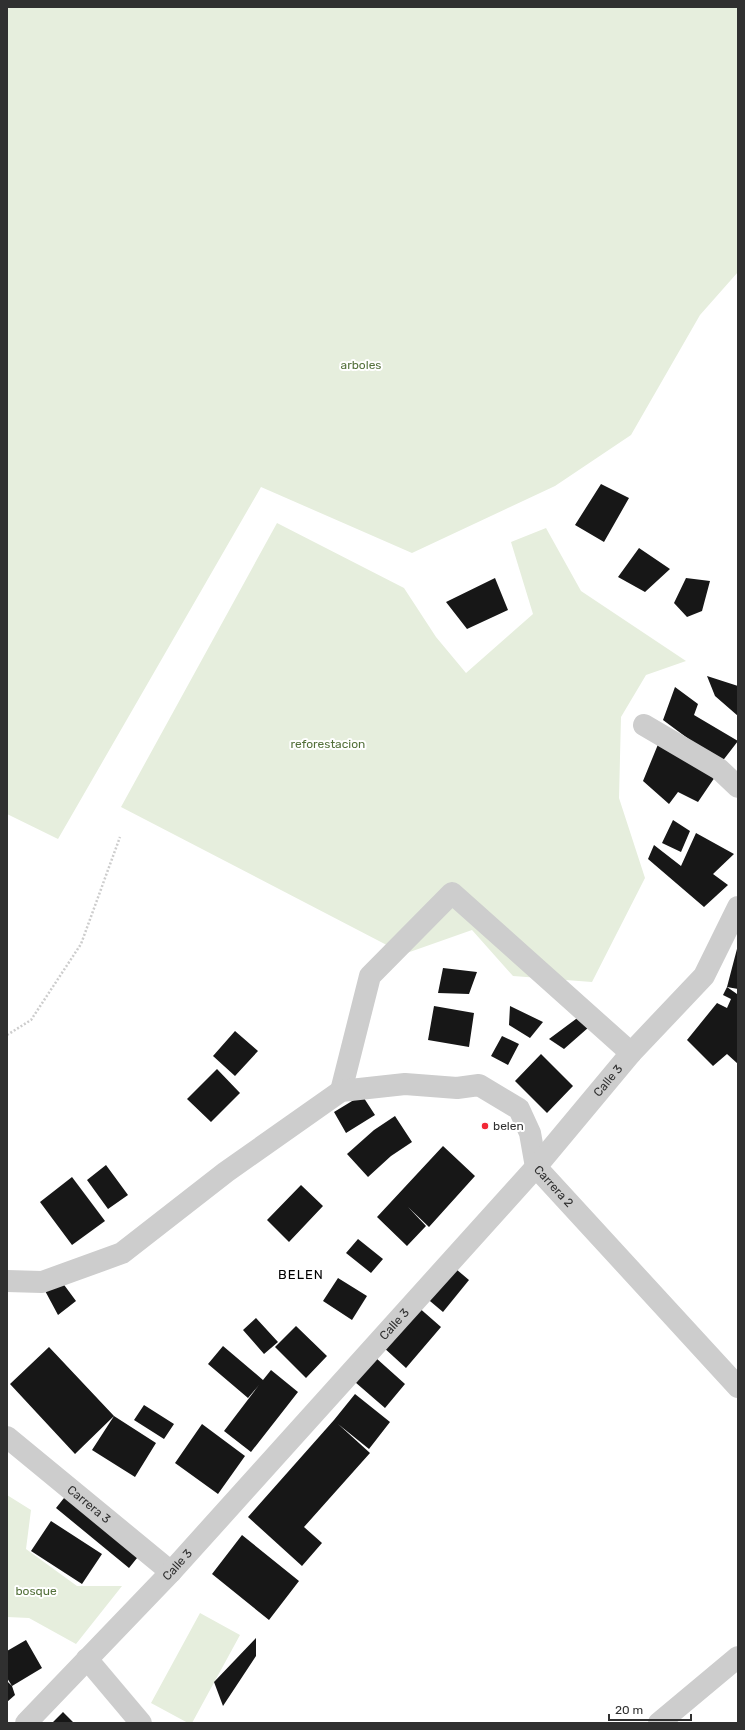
<svg xmlns="http://www.w3.org/2000/svg" width="745" height="1730" viewBox="0 0 745 1730" font-family="Rubik,sans-serif">
	<style>
		.green { fill: #e6eedd }
		.building { fill: #171717 }
		.lines { fill: none; stroke-linecap: round; stroke-linejoin: round }
		.path { stroke: #cdcdcd; stroke-width: 2.5; stroke-dasharray: 2 2; stroke-linecap: butt }
		.street { stroke: #cdcdcd; stroke-width: 22 }
		.poi-dot { fill: #f22735; stroke: #fff; stroke-width: 1.5 }
		.labels { text-anchor: middle; dominant-baseline: central; stroke-width: 4; stroke-linejoin: round; paint-order: stroke }
		.park-label { font-size: 12px; fill: #53703a; stroke: #fff }
		.street-label { font-size: 12px; fill: #303030; stroke: #fff }
		.poi-label { font-size: 12px; fill: #303030; stroke: #fff; text-anchor: start }
		.neighbourhood-label { font-size: 13px; letter-spacing: 1px; fill: #000; stroke: #fff }
	</style>
	<rect width="100%" height="100%" fill="#fff"/>
	<!-- green -->
	<path class="green" d="M7,7H738V272L700,315L631,435L555,486L412,553L261,487L58,839L7,814Z
		M277,523L404,588L436,637L466,673L533,614L511,542L546,528L581,591L686,661L646,675L621,717L619,798L645,878L592,982L513,976L472,930L404,954L121,807Z
		M7,1495L31,1510L26,1549L77,1586H122L76,1644L29,1618L7,1617Z
		M200,1613L240,1635L192,1723H188L151,1703Z"/>
	<!-- building -->
	<path class="building" d="M601,484L629,498L604,542L575,525Z
		M639,548L670,569L645,592L618,577Z
		M495,578L508,610L467,629L446,602Z
		M686,578L710,581L702,611L687,617L674,603Z
		M707,676L738,686V716L715,696Z
		M675,687L698,704L694,715L738,741L721,763L663,720Z
		M659,742L715,777L698,802L678,792L669,804L643,781Z
		M673,820L690,831L681,852L662,843Z
		M696,833L734,854L713,874L728,885L704,907L648,859L654,845L681,866Z
		M738,945V989L727,987Z
		M443,968L477,972L469,994L438,993Z
		M727,987L737,994L738,993V1064L727,1054L713,1066L687,1040L717,1003L727,1008L731,999L723,995Z
		M434,1006L474,1013L469,1047L428,1040Z
		M510,1006L543,1022L530,1038L509,1025Z
		M580,1016L589,1027L564,1049L549,1039Z
		M235,1031L258,1051L235,1076L213,1056Z
		M502,1036L519,1044L508,1065L491,1056Z
		M541,1054L573,1086L547,1113L515,1081Z
		M217,1069L240,1093L211,1122L187,1099Z
		M362,1095L375,1115L346,1133L334,1112Z
		M395,1116L412,1142L391,1156L368,1177L347,1154L374,1130Z
		M443,1146L475,1176L429,1227L408,1207L426,1226L407,1246L377,1217Z
		M106,1165L128,1195L108,1209L87,1180Z
		M72,1177L105,1221L72,1245L40,1202Z
		M301,1185L323,1206L289,1242L267,1220Z
		M358,1239L383,1259L371,1273L346,1253Z
		M450,1264L469,1280L443,1312L424,1296Z
		M59,1278L76,1301L58,1315L43,1287Z
		M338,1278L367,1296L352,1320L323,1301Z
		M417,1306L441,1327L406,1368L382,1346Z
		M256,1318L278,1342L264,1354L243,1330Z
		M296,1326L327,1356L306,1378L275,1347Z
		M223,1346L263,1380L271,1370L298,1392L251,1452L224,1431L259,1385L248,1398L208,1364Z
		M49,1347L114,1416L156,1443L135,1477L92,1450L114,1416L75,1454L10,1384Z
		M376,1358L405,1384L385,1408L355,1382Z
		M355,1394L390,1422L369,1449L338,1424L370,1453L304,1527L322,1543L302,1566L248,1517L334,1420Z
		M144,1405L174,1424L164,1439L134,1420Z
		M202,1424L245,1456L218,1494L175,1463Z
		M68,1493L141,1553L129,1568L56,1508Z
		M51,1521L102,1554L82,1584L31,1551Z
		M242,1535L299,1581L269,1620L212,1574Z
		M256,1638V1656L223,1706L214,1682Z
		M26,1640L42,1668L12,1686L7,1678V1651Z
		M7,1681L12,1686L15,1695L7,1702Z
		M63,1712L74,1723H52Z"/>
	<g class="lines">
		<!-- path -->
		<path class="path" d="M7,1035L31,1020L81,944L120,837"/>
		<!-- street -->
		<g class="street">
			<path d="M644,725L719,769L738,787"/>
			<path d="M341,1091L370,976L452,893L631,1053"/>
			<path id="s1" d="M7,1281L42,1282L122,1253L226,1172L341,1091L405,1084L457,1088L479,1085L519,1109L530,1133L536,1167L738,1387"/>
			<path id="s2" d="M7,1437L171,1572"/>
			<path d="M87,1659L141,1723"/>
			<path id="s3" d="M26,1723L171,1572L536,1167L631,1053L704,976L738,907"/>
			<path d="M659,1723L738,1657"/>
		</g>
	</g>
	<!-- markers -->
	<circle class="poi-dot" cx="485" cy="1126" r="4"/>
	<g class="labels">
		<!-- park labels -->
		<g class="park-label">
			<text x="361" y="365">arboles</text>
			<text x="328" y="744">reforestacion</text>
			<text x="36" y="1591">bosque</text>
		</g>
		<!-- street labels -->
		<g class="street-label">
			<text stroke="none"><textPath href="#s3" startOffset="867">Calle 3</textPath></text>
			<text stroke="none"><textPath href="#s1" startOffset="665">Carrera 2</textPath></text>
			<text stroke="none"><textPath href="#s3" startOffset="543">Calle 3</textPath></text>
			<text stroke="none"><textPath href="#s2" startOffset="106">Carrera 3</textPath></text>
			<text stroke="none"><textPath href="#s3" startOffset="219">Calle 3</textPath></text>
		</g>
		<!-- poi labels -->
		<g class="poi-label">
			<text x="493" y="1126">belen</text>
		</g>
		<!-- neighbourhood labels -->
		<g class="neighbourhood-label">
			<text x="301" y="1274">BELEN</text>
		</g>
	</g>
	<!-- border -->
	<rect width="745" height="1730" fill="none" stroke="#303030" stroke-width="16"/>
	<!-- scale -->
	<path d="M609 1714v6h82v-6" fill="none" stroke="#303030" stroke-width="2"/>
	<text x="615" y="1714" font-size="12" fill="#303030" stroke="#ffffff" stroke-width="3" paint-order="stroke">20 m</text>
</svg>
